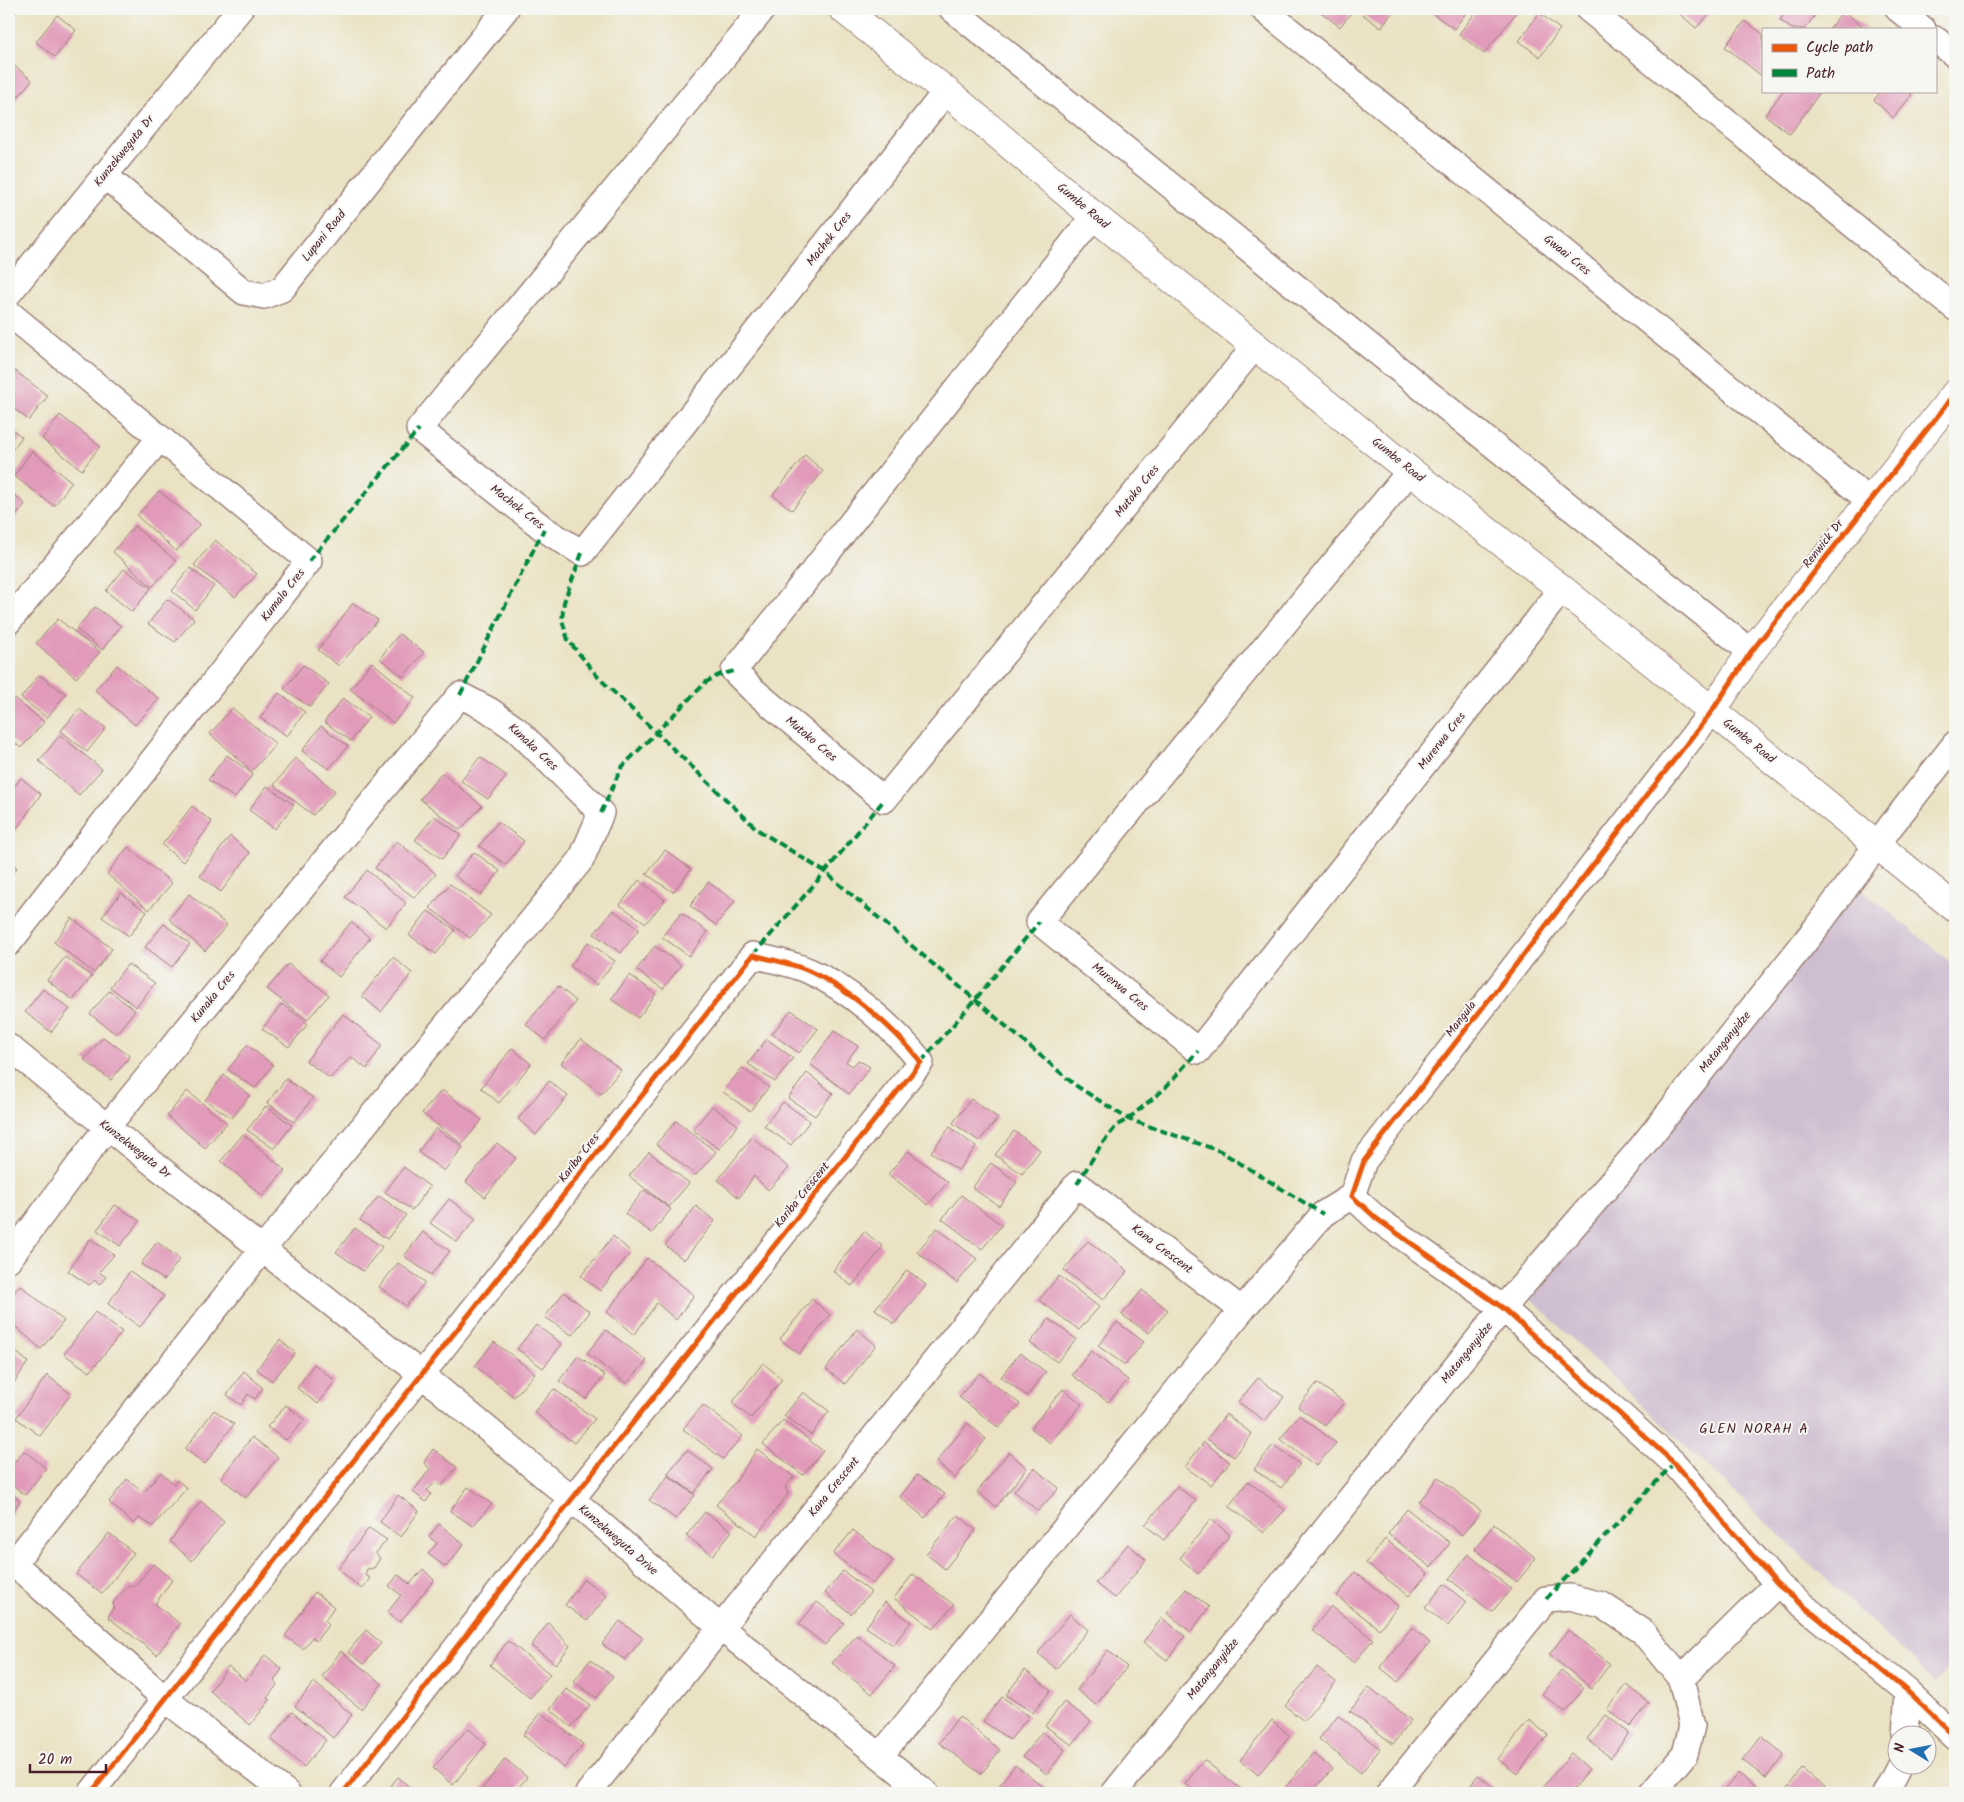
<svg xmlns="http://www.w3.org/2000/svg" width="1964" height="1802" viewBox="0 0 1964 1802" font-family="Kalam,sans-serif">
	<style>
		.industrial { fill: #cfbdd0 }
		.building { fill: #e19ab9 }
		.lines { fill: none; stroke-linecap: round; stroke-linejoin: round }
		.minor-casing { stroke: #9a8077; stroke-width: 28 }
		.tertiary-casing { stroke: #9a8077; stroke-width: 30 }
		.minor { stroke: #fff; stroke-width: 25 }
		.tertiary { stroke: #fff; stroke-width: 28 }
		.quiet { stroke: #00873e; stroke-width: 4; stroke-dasharray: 8 4; stroke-linecap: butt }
		.cycleway-casing { stroke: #f6f6f2; stroke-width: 8 }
		.cycleway { stroke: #e8590c; stroke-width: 5 }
		.labels { text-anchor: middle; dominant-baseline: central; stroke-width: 4; stroke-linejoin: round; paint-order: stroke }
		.street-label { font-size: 12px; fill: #4a1f2b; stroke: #f6f6f2 }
		.neighbourhood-label { font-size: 14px; letter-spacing: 1px; fill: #4a1f2b; stroke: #f6f6f2 }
	</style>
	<rect width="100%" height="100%" fill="#f6f6f2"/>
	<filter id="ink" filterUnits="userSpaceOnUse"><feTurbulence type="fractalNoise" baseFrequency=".02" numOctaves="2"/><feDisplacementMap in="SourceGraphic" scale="10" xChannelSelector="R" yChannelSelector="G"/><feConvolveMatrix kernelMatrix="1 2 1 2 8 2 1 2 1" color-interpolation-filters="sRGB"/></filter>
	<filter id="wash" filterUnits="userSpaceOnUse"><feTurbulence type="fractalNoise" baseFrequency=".0096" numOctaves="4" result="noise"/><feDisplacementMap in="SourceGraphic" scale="20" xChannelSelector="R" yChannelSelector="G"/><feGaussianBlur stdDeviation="1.12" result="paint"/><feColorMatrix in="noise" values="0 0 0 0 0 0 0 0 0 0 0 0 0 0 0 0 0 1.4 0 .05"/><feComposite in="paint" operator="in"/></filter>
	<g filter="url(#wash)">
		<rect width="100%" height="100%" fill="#eae2c3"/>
		<!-- industrial -->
		<path class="industrial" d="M1859,887L1955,966V1661L1936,1683L1528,1297Z"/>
		<g id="blocks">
			<!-- building -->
			<path class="building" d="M9,9H19L9,22Z
				M1317,9H1354L1340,27Z
				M1364,9H1395L1381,28L1361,13Z
				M1429,9H1469L1454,29L1428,10Z
				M1478,9H1519L1484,54L1459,34Z
				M1674,9H1714L1696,28Z
				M1788,9H1810L1816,14L1805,29H1792L1780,20Z
				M1843,11L1866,29H1829Z
				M1539,13L1560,29L1540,57L1519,41Z
				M57,15L76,30L55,57L36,42Z
				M1745,21L1763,34V77L1725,47Z
				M12,64L32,80L10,107L9,69Z
				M1783,91H1821L1790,134L1765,115Z
				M1881,91H1908L1912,95L1893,118L1874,100Z
				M9,366L48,396L29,420L9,405Z
				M60,415L100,446L82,470L42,439Z
				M9,427L22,437L9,454Z
				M32,451L72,482L54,506L14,476Z
				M805,455L823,471L792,510L773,495Z
				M9,490L25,504L9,526Z
				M159,491L200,524L176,551L137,516Z
				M134,526L176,561L152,587L113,552Z
				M215,540L257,574L235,597L194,565Z
				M190,568L214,586L195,610L172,591Z
				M124,569L151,588L132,612L106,591Z
				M167,599L194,619L175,642L148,624Z
				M353,603L378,620L339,666L318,650Z
				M95,607L121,626L102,650L76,629Z
				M58,619L100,652L76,678L36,643Z
				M399,634L424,652L403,677L380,658Z
				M372,662L415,698L393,723L350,689Z
				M117,665L159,699L135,725L95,690Z
				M303,665L329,684L310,707L284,689Z
				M39,675L66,694L47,718L21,698Z
				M279,693L305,712L287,736L260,718Z
				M9,694L44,722L21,748L9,738Z
				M343,698L369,717L351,741L324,722Z
				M232,708L276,744L252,771L210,734Z
				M79,709L106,728L87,752L61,731Z
				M321,726L348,746L329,769L302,751Z
				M60,735L102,769L79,795L39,761Z
				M227,755L253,774L235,798L208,780Z
				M480,757L507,776L488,799L461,781Z
				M295,758L335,791L313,815L274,785Z
				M442,773L482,806L460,830L420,799Z
				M21,778L41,794L13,834L9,831V794Z
				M267,786L294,805L275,829L249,810Z
				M192,806L212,822L183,862L162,845Z
				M434,816L461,835L442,859L415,840Z
				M498,822L524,841L506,865L479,846Z
				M230,836L250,853L221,892L200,876Z
				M397,841L436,874L415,898L375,868Z
				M128,847L172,883L149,910L107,874Z
				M665,850L691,869L673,892L646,874Z
				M474,852L500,871L481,895L455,876Z
				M9,862L17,868L9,878Z
				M367,870L406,903L386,928L345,897Z
				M639,880L665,900L646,923L620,905Z
				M708,882L735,901L716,925L690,906Z
				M450,884L491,915L470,938L430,908Z
				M121,893L147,912L129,936L102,917Z
				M189,894L227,925L205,951L169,919Z
				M613,910L639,929L621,953L594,934Z
				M428,911L455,930L436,954L409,935Z
				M681,913L708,932L689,956L662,937Z
				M72,918L112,949L94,973L54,942Z
				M351,922L370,938L339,977L320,961Z
				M164,924L190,944L172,967L145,947Z
				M588,942L615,961L596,985L570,966Z
				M655,946L681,965L663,989L636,970Z
				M65,957L92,976L73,1000L47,980Z
				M393,957L412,973L381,1012L362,996Z
				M128,964L155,983L136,1007L110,987Z
				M288,964L329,995L307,1020L267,989Z
				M630,975L656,994L638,1018L611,999Z
				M558,986L576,1001L545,1040L526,1024Z
				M43,989L70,1009L51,1032L25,1012Z
				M109,991L135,1010L116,1034L90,1014Z
				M282,1004L308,1024L289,1047L262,1029Z
				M791,1010L818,1029L799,1053L772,1034Z
				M343,1014L382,1045L367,1069L351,1057L330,1078L306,1061Z
				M834,1031L858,1046L846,1062L853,1066L858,1060L870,1067L849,1094L810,1064Z
				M103,1037L130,1056L111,1080L84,1060Z
				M581,1039L621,1070L601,1094L561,1063Z
				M767,1039L793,1058L775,1082L748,1064Z
				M247,1045L273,1065L255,1088L228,1070Z
				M512,1048L531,1064L499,1103L481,1088Z
				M742,1068L769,1087L750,1111L723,1092Z
				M807,1073L833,1093L815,1116L788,1098Z
				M224,1075L250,1095L232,1118L205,1100Z
				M286,1079L313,1098L294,1122L267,1103Z
				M549,1081L568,1096L536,1135L518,1119Z
				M442,1090L482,1120L462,1144L422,1113Z
				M187,1091L227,1123L205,1148L167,1116Z
				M971,1099L998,1118L979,1141L953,1123Z
				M783,1102L810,1121L791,1145L764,1126Z
				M266,1106L292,1125L274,1149L247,1130Z
				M712,1106L738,1125L719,1149L693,1130Z
				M676,1121L716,1152L696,1175L656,1144Z
				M950,1127L976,1147L958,1170L931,1152Z
				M436,1128L463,1147L444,1171L418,1152Z
				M1014,1131L1040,1150L1022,1174L995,1155Z
				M243,1134L285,1170L263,1196L221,1161Z
				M752,1137L789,1168L768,1190L754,1176L739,1198L718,1180Z
				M497,1143L516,1158L485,1197L466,1182Z
				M908,1151L948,1182L928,1205L888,1174Z
				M649,1152L689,1183L669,1207L629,1176Z
				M991,1163L1017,1182L999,1206L972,1188Z
				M404,1167L430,1187L412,1210L385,1192Z
				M644,1190L671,1209L652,1233L625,1214Z
				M961,1195L1002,1225L982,1249L942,1219Z
				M379,1196L406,1215L387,1239L360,1220Z
				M449,1199L476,1219L457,1242L430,1223Z
				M115,1205L140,1221L120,1246L97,1230Z
				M696,1206L715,1221L684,1260L665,1245Z
				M355,1228L382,1247L363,1271L336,1252Z
				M937,1228L977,1259L957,1283L917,1252Z
				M864,1231L883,1247L852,1286L833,1271Z
				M423,1232L450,1251L431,1275L404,1256Z
				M613,1236L631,1252L600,1291L581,1276Z
				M90,1239L114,1255L99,1272L106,1277L99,1285L95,1280L89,1285L68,1271Z
				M1088,1241L1128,1271L1103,1300L1064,1270Z
				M157,1242L180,1259L164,1280L141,1264Z
				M647,1258L694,1295L676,1320L657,1303L634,1335L607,1312Z
				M398,1263L425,1282L406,1306L379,1287Z
				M907,1270L926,1285L894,1324L875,1309Z
				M130,1271L164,1296L140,1327L108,1304Z
				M1059,1276L1099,1307L1079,1330L1039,1300Z
				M20,1285L64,1321L41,1349L9,1321V1299Z
				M1142,1290L1168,1310L1149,1333L1122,1315Z
				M564,1292L590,1312L572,1335L545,1317Z
				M812,1299L830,1315L799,1354L780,1339Z
				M95,1312L122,1332L90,1372L64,1354Z
				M1049,1319L1076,1339L1057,1362L1030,1343Z
				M1117,1322L1144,1342L1125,1365L1098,1346Z
				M536,1325L562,1344L543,1368L517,1349Z
				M857,1329L876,1345L845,1384L826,1369Z
				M606,1330L647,1361L626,1384L587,1353Z
				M280,1340L295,1353L272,1381L257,1369Z
				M494,1342L535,1373L514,1397L475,1366Z
				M9,1346L28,1362L9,1390Z
				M1091,1351L1128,1380L1108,1402L1072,1375Z
				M1020,1353L1046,1372L1027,1396L1001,1377Z
				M578,1356L605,1375L586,1399L559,1381Z
				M763,1363L782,1379L751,1418L732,1403Z
				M314,1364L335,1381L318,1404L297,1388Z
				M244,1371L263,1388L255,1399L248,1394L241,1405L227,1395Z
				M979,1373L1020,1404L999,1428L959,1397Z
				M47,1375L71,1394L40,1436L16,1418Z
				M1258,1378L1284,1397L1265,1421L1238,1402Z
				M1317,1383L1344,1402L1325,1426L1298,1407Z
				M554,1389L595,1419L574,1443L534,1412Z
				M1063,1389L1082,1404L1050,1443L1031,1428Z
				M803,1392L829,1411L811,1435L784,1416Z
				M286,1405L305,1420L286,1440L267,1427Z
				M703,1405L743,1436L723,1459L683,1429Z
				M214,1410L234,1424L205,1464L185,1449Z
				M1226,1414L1252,1434L1234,1457L1207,1439Z
				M1299,1415L1336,1443L1316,1466L1280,1439Z
				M783,1420L823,1451L803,1475L763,1444Z
				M968,1423L986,1439L955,1478L936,1462Z
				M252,1437L278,1457L246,1498L221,1478Z
				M1204,1442L1230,1462L1211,1485L1185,1467Z
				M1273,1445L1300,1464L1281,1488L1254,1469Z
				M433,1449L457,1467L442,1486L436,1482L427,1490L431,1494L426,1502L413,1492L430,1469L424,1462Z
				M757,1449L794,1477L785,1486L788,1494L756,1536L716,1505L736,1481Z
				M687,1450L713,1469L694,1493L667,1474Z
				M24,1451L46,1468L25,1495L9,1482V1468Z
				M1009,1452L1027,1468L996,1507L977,1492Z
				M1034,1468L1059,1488L1038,1511L1014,1491Z
				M161,1472L174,1484L177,1480L187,1488L153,1526L139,1518L134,1524L109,1502L127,1479L144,1492Z
				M917,1475L945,1494L925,1518L900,1497Z
				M668,1476L695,1495L676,1519L649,1500Z
				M1438,1477L1481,1511L1462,1535L1419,1502Z
				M1248,1481L1285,1510L1264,1533L1229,1506Z
				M1177,1486L1196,1501L1164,1540L1145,1525Z
				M468,1487L492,1504L473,1526L450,1511Z
				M9,1491L20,1501L9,1517Z
				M398,1495L419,1511L401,1537L380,1522Z
				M201,1501L224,1522L192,1561L170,1541Z
				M1407,1509L1450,1543L1431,1567L1388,1534Z
				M705,1512L732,1531L713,1555L686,1536Z
				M958,1515L976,1530L945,1569L926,1554Z
				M1211,1519L1230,1535L1198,1574L1180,1558Z
				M439,1524L464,1544L446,1567L428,1554L437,1543L429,1537Z
				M1494,1524L1536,1558L1517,1582L1475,1549Z
				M369,1528L387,1540L376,1553L380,1558L374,1568L367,1569L365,1575L370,1578L362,1589L338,1569Z
				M853,1530L893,1561L873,1584L833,1554Z
				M109,1533L134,1553L102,1594L76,1574Z
				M1385,1539L1428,1573L1409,1596L1366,1563Z
				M1128,1544L1146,1560L1115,1598L1096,1583Z
				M1468,1554L1511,1589L1492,1612L1449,1579Z
				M153,1564L172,1580L155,1604L180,1624L157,1655L108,1617L114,1607L113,1603L129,1585L134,1587Z
				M423,1569L434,1580L400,1622L387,1613L401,1595L389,1586L398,1575L410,1584Z
				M843,1571L871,1592L851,1614L825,1593Z
				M1355,1572L1398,1606L1379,1629L1337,1596Z
				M913,1574L954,1605L933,1629L894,1598Z
				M584,1579L607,1596L587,1621L565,1605Z
				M1444,1584L1466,1602L1448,1626L1425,1608Z
				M1186,1589L1209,1607L1191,1632L1167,1613Z
				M315,1592L334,1607L325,1620L329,1624L316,1641L312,1637L303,1649L285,1636Z
				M817,1602L844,1623L825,1645L799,1624Z
				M885,1602L911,1622L893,1645L866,1627Z
				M1331,1606L1373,1639L1354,1663L1312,1630Z
				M1070,1614L1088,1630L1056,1669L1038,1653Z
				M1162,1618L1185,1636L1167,1660L1143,1642Z
				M620,1621L643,1638L625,1660L602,1644Z
				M548,1623L570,1646L556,1664L531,1646Z
				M1412,1627L1430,1643L1398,1682L1380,1667Z
				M366,1630L381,1643L364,1664L348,1652Z
				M1568,1630L1610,1664L1592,1688L1549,1655Z
				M857,1635L895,1666L872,1694L832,1663Z
				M508,1641L550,1674L530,1698L490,1665Z
				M1108,1650L1127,1667L1096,1705L1077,1690Z
				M341,1651L382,1684L361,1709L322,1677Z
				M265,1655L282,1669L274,1681L277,1685L267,1698L270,1700L250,1725L210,1691L228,1666L246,1681Z
				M590,1660L613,1676L597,1698L574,1682Z
				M1317,1667L1336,1682L1304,1721L1285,1706Z
				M1025,1670L1051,1690L1033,1713L1006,1695Z
				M1561,1670L1584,1688L1565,1712L1542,1694Z
				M314,1682L352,1715L333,1738L295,1706Z
				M1626,1684L1649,1703L1630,1727L1607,1709Z
				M1369,1687L1411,1720L1393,1744L1350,1711Z
				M566,1689L590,1705L571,1727L550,1709Z
				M1002,1697L1029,1716L1010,1740L983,1721Z
				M1064,1702L1091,1721L1072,1745L1045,1726Z
				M292,1712L326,1740L304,1767L271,1739Z
				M541,1713L583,1744L564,1768L523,1735Z
				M1338,1715L1380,1749L1361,1773L1319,1739Z
				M1606,1715L1629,1733L1611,1758L1587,1739Z
				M959,1716L1000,1750L981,1774L939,1743Z
				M1272,1720L1290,1736L1258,1775L1240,1760Z
				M1529,1720L1548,1735L1517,1774L1498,1759Z
				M468,1728L486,1744L453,1785L433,1768Z
				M1042,1732L1065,1750L1047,1774L1023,1756Z
				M1761,1736L1784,1754L1766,1778L1742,1760Z
				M1313,1753L1332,1769L1312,1793H1281Z
				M1571,1753L1589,1769L1570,1793H1539Z
				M505,1759L527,1777L514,1793H479Z
				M1204,1760L1246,1793H1197L1185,1784Z
				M1015,1765L1052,1793H1001L996,1790Z
				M1802,1769L1825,1787L1821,1793H1783Z
				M1738,1773L1761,1791L1760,1793H1722Z
				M1478,1775L1501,1793H1464Z
				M398,1777L416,1793H385Z"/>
		</g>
	</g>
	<g filter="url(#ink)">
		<use href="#blocks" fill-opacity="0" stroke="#9a8077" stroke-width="1"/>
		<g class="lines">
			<defs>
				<path id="minor" d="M763,9L419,429L544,529L582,553L946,91
					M952,9L1270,266L1751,652
					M1263,9L1870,501
					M1588,9L1955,308
					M1898,9L1923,29
					M1935,39L1955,55
					M104,175L244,292L264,296L282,289L506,9
					M1094,216L734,671L752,689L884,800L1256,345
					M9,293L240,9
					M9,313L309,561L9,943
					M1410,471L1039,922L1198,1051L1562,589
					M9,621L160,438
					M1712,711L1364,1161L1352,1196L1377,1219L1503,1308L1674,1463L1777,1584L1908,1692L1955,1737
					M9,1047L107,1127L421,1374L572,1499L721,1628L926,1793
					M9,1259L107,1127L460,695L489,710L517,730L601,813L581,860L263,1249L9,1569
					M1242,1310L1323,1214L1352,1196
					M9,1559L165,1699L287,1793
					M1681,1679L1777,1584
					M1905,1734L1908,1692
					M91,1793L753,955C771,960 792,963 809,971C849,989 893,1027 921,1062L572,1499L343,1793
					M588,1793L1077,1184L1242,1310L880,1756
					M1114,1793L1503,1308L1639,1150L1816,928L1890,827L1955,744
					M1389,1793L1546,1599L1570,1597L1602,1605L1642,1631L1681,1679L1692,1726L1685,1754L1652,1793
					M1885,1793L1900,1764"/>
				<path id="tertiary" d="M843,9L946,91L1094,216L1410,471L1562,589L1955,908
					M1712,711L1751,652L1955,394"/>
			</defs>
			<!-- minor casing -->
			<use href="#minor" class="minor-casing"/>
			<!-- tertiary casing -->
			<use href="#tertiary" class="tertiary-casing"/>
			<!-- minor -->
			<use href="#minor" class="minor"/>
			<!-- tertiary -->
			<use href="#tertiary" class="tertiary"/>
			<!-- quiet -->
			<path class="quiet" d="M582,553L564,602L562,620L568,640L598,677L758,830L825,872L1075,1085L1128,1119L1220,1151L1323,1214
				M309,561L419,429
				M460,695L544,529
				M601,813L621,768L706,682L719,675L734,671
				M753,955L825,872L884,800
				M921,1062L974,1001L1039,922
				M1077,1184L1101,1145L1117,1125L1128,1119L1163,1090L1198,1051
				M1546,1599L1674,1463"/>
			<defs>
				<path id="cycleway" d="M1955,394L1751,652L1712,711L1364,1161L1352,1196L1377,1219L1503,1308L1674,1463L1777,1584L1908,1692L1955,1737
					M91,1793L753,955C771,960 792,963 809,971C849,989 893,1027 921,1062L572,1499L343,1793"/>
			</defs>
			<!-- cycleway casing -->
			<use href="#cycleway" class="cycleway-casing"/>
			<!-- cycleway -->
			<use href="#cycleway" class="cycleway"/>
		</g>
	</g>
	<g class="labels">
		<!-- street labels -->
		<g class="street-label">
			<text transform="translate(124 151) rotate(-51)">Kunzekweguta Dr</text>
			<text transform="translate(1083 206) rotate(40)">Gumbe Road</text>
			<text transform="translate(324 236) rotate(-51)">Lupani Road</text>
			<text transform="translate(829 239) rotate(-52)">Machek Cres</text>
			<text transform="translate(1567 255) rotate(39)">Gwaai Cres</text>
			<text transform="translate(1398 460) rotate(39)">Gumbe Road</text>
			<text transform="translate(1137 491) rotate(-51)">Mutoko Cres</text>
			<text transform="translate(517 507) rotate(38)">Machek Cres</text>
			<text transform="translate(1823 544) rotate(-52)">Renwick Dr</text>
			<text transform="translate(283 595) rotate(-52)">Kumalo Cres</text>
			<text transform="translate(811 739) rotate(40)">Mutoko Cres</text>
			<text transform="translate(1442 741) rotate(-52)">Murerwa Cres</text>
			<text transform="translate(1749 741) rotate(39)">Gumbe Road</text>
			<text transform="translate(533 747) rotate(43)">Kunaka Cres</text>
			<text transform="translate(1120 987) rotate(39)">Murerwa Cres</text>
			<text transform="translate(213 997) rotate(-51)">Kunaka Cres</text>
			<text transform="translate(1461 1019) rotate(-52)">Mangula</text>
			<text transform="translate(1725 1042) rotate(-51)">Matanganyidze</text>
			<text transform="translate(135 1149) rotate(38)">Kunzekweguta Dr</text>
			<text transform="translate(579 1158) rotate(-52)">Kariba Cres</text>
			<text transform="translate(802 1195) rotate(-51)">Kariba Crescent</text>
			<text transform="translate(1162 1249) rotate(37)">Kana Crescent</text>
			<text transform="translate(1467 1353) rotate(-51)">Matanganyidze</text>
			<text transform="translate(834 1487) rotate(-51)">Kana Crescent</text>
			<text transform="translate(618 1540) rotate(41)">Kunzekweguta Drive</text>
			<text transform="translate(1213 1669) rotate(-51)">Matanganyidze</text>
		</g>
		<!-- neighbourhood labels -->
		<g class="neighbourhood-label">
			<text x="1754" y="1429">GLEN NORAH A</text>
		</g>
	</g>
	<!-- margin -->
	<rect width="1964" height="1802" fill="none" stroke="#f6f6f2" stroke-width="30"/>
	<!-- legend -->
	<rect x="1762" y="28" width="175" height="65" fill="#f6f6f2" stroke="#b1a0a2"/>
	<rect x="1772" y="44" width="25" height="8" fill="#e8590c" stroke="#b1a0a2"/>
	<text x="1806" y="52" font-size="15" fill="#4a1f2b">Cycle path</text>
	<rect x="1772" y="69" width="25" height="8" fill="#00873e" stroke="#b1a0a2"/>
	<text x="1806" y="78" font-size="15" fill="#4a1f2b">Path</text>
	<!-- north arrow -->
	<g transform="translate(1912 1750) rotate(280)"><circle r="24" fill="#f6f6f2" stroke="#b1a0a2"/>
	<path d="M0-4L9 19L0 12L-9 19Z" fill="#1f6fb2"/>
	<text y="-8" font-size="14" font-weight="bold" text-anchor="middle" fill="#4a1f2b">N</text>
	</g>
	<!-- scale -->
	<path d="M30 1764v8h76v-8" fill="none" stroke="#4a1f2b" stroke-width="2.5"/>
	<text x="38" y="1764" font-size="15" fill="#4a1f2b" stroke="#f6f6f2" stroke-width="4" paint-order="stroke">20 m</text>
</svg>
